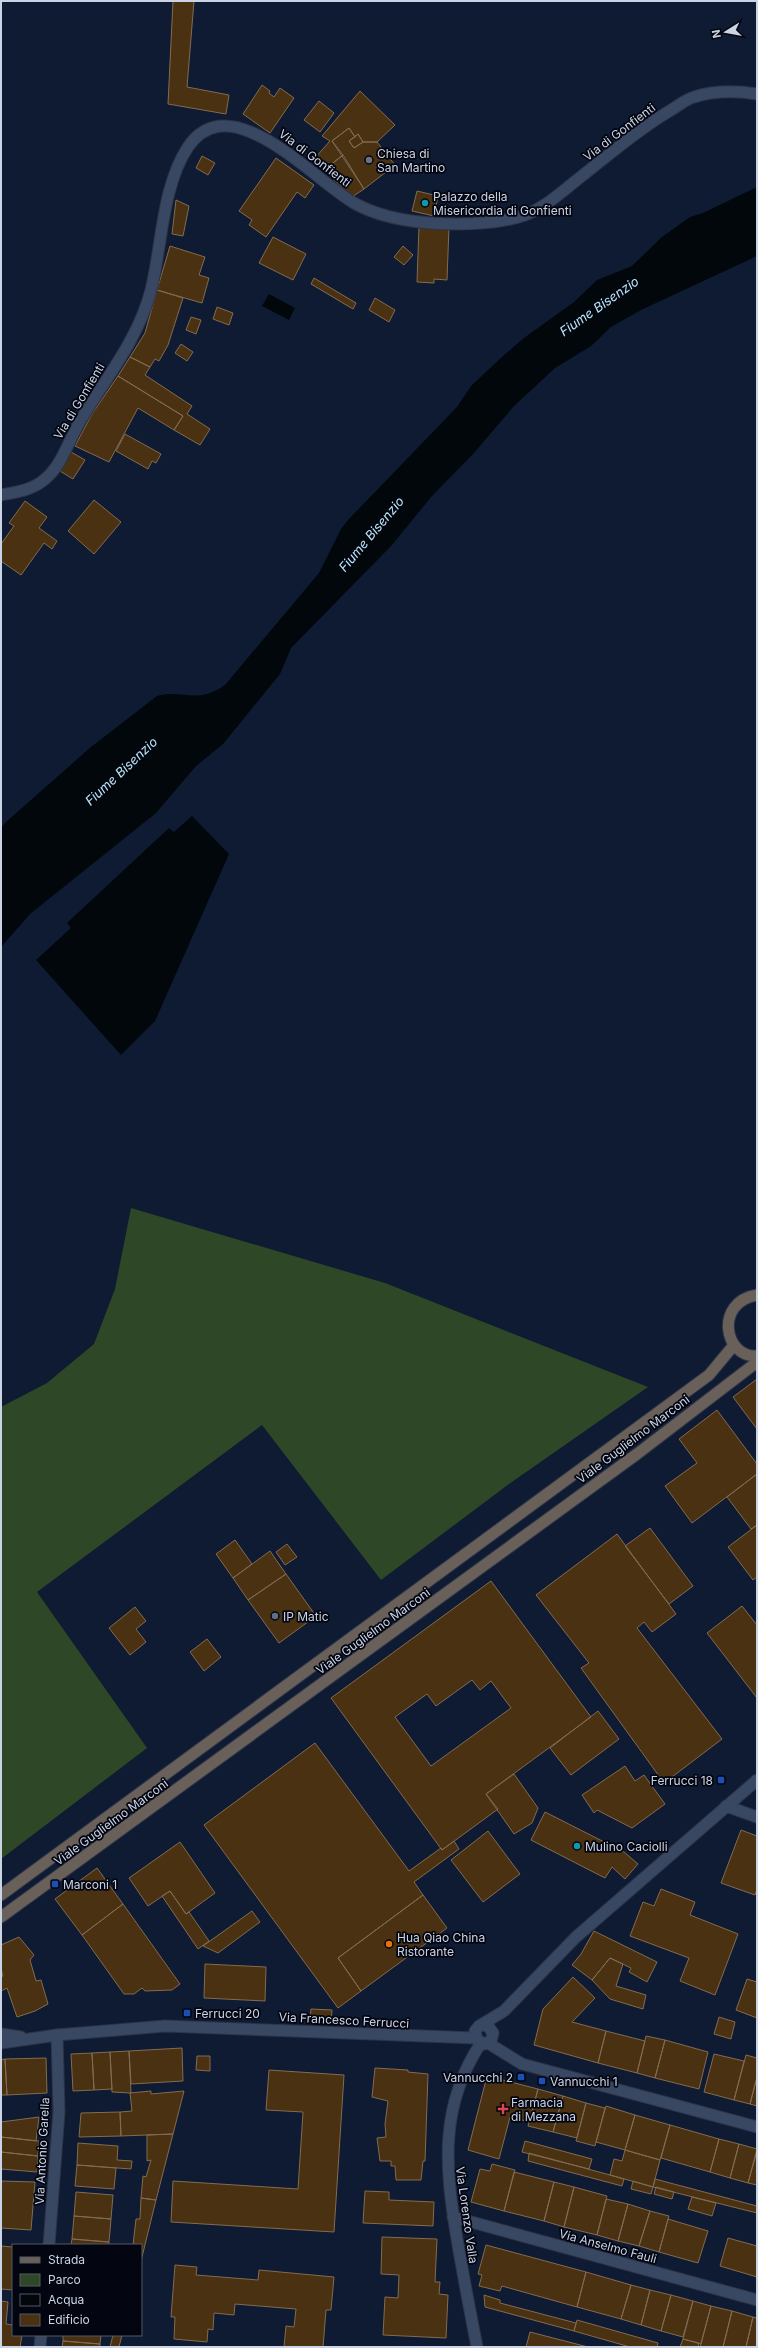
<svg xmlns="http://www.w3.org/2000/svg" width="758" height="2348" viewBox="0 0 758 2348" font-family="Inter,sans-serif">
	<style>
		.green { fill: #2e4827 }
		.water { fill: #01070a }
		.building { fill: #493112; stroke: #836b50; fill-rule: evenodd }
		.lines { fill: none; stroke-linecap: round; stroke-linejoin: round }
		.minor-casing { stroke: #2d3347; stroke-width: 13 }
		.tertiary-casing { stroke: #2d3347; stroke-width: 13 }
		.secondary-casing { stroke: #2d3347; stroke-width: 13 }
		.minor { stroke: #384762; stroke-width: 11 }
		.tertiary { stroke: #384762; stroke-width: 11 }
		.secondary { stroke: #696059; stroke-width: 11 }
		.worship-dot { fill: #6b7280; stroke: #030610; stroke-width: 1.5 }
		.culture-dot { fill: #0f9aa8; stroke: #030610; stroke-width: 1.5 }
		.service-dot { fill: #5c6f8a; stroke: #030610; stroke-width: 1.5 }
		.transit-dot { fill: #1a4fb4; stroke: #030610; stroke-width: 1.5 }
		.food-dot { fill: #e8710a; stroke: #030610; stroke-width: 1.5 }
		.health-dot { fill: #e0444e; stroke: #030610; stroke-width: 1.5 }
		.labels { text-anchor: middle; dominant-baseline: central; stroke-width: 3.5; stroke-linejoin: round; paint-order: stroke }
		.street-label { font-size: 12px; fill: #cbd4e5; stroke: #030610 }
		.poi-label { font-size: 12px; fill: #cbd4e5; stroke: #030610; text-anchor: start }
		.water-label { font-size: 13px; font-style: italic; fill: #bbe7f6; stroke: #030610 }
	</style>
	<rect width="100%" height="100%" fill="#0e1b33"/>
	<!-- green -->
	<path class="green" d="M131,1208L385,1283L648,1387L509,1484L381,1580L262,1425L37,1592L147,1748L1,1859V1407L47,1383L94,1344L115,1289Z"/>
	<!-- water -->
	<path class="water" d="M757,187V256L641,310L611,327L591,346L555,368L514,406L473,454L431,497L392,545L291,648L280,674L223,744L196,766L156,813L30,914L1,947V828L6,822L91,747L157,696C184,689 197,705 225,685L319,573L341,529L349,519L457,407L471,386L502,357L524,338L574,302L597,280L632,266L662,237L690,217L703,213Z
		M269,294L295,308L289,320L262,306Z
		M192,816L229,854L155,1021L121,1055L36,960L71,928L67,923L169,828L174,832Z"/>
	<!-- building -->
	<path class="building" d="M173,1H194L187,87L229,95L226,114L168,104Z
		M262,85L270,91L269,93L274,97L280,88L294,98L270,133L243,114Z
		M360,91L395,125L377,142H363L358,134L355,137L349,128L332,141L343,155L324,170L314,159L330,141L322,136Z
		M319,101L334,113L320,132L304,120Z
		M349,128L355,137L349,141L354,148L363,142H377L395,165L364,189L332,141Z
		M358,134L363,142L354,148L349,141Z
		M343,155L364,189L352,197L324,170Z
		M202,156L215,163L208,175L196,168Z
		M276,158L314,185L305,198L297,192L266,237L249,225L252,220L239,211Z
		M417,191L438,196L434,216L412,211Z
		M176,200L189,206L183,236L172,234Z
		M419,226L449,227L447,280L434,279V283L417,282Z
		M273,237L306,254L293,280L259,263Z
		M170,246L205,257L199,275L209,278L202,303L157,290Z
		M403,246L413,255L404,265L394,257Z
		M314,278L356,303L353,309L311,284Z
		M157,290L183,298L168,345L159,361L155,359L150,367L130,357L145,333Z
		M375,298L395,310L389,322L369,310Z
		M217,307L233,313L229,325L213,319Z
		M191,317L201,320L196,334L186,330Z
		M181,344L193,352L187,361L175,353Z
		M130,357L150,367L145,375L192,406L187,414L210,429L200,445L174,430L183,416L118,376Z
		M118,376L183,416L174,430L138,408L109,462L75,446L92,414Z
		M125,434L161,454L156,463L152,461L148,469L116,451Z
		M71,452L85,460L73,479L60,471Z
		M94,500L121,522L94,554L68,531Z
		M25,501L47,517L39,528L57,541L52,549L44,543L21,575L1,561V544L14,526L9,523Z
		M757,1379V1429L733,1397Z
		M717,1410L757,1464V1474L692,1523L665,1486L697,1463L679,1439Z
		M757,1474V1525L751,1529L727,1497Z
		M757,1525V1577L753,1580L728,1547Z
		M650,1528L693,1586L669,1604L625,1546Z
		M617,1534L676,1614L652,1632L644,1622L637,1628L722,1739L664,1783L581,1668L589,1663L536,1595Z
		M235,1540L252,1564L233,1578L216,1554Z
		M287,1544L297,1557L285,1565L276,1552Z
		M270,1551L286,1574L248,1600L233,1578Z
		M286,1574L316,1616L279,1643L248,1600Z
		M491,1581L591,1717L486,1794L498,1809L442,1850L331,1698ZM472,1680L480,1690L491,1681L511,1708L431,1766L395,1717L427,1694L436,1706Z
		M742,1606L757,1625V1698L707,1633Z
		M135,1607L146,1621L136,1629L146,1642L130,1655L109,1628Z
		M207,1639L221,1657L204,1671L190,1652Z
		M598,1711L619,1739L571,1775L550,1748Z
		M315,1743L409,1871L441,1848L442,1850L454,1841L459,1849L414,1882L423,1895L338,1958L361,1991L338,2008L204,1825Z
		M625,1766L635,1781L644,1775L665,1804L632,1828L597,1810L594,1813L582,1795Z
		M514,1774L538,1808L532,1823L514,1834L486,1794Z
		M545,1812L624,1852L638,1864L625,1879L612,1867L605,1878L531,1840Z
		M741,1830L757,1836V1889L755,1895L721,1883Z
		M488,1831L520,1874L483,1902L451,1860Z
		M180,1842L215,1893L186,1914L170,1891L148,1906L129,1878Z
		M97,1868L123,1904L82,1935L55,1899Z
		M661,1889L695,1902L690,1915L738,1934L715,1995L680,1981L689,1958L630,1936L643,1902L654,1906Z
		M170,1891L186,1914L189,1912L209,1941L198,1949L162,1896Z
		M423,1895L447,1928L361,1991L338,1958Z
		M123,1904L180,1984L172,1990L145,1991L142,1988L134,1994H124L82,1935Z
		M252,1911L260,1922L218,1953L203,1946Z
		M594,1931L657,1962L647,1982L629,1972L631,1968L610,1958L592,1980L572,1965L581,1954Z
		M19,1937L34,1955L30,1960L36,1981L41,1980L48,2004L35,2011L17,2017L7,1988L1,1991V1977L3,1976L1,1968V1945Z
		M610,1958L623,1964L616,1986L646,1995L643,2009L610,1999L592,1980Z
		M205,1964L266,1967L265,2001L204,1998Z
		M573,1977L595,1998L572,2022L606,2031L598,2063L534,2045L543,2009Z
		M747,1979L757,1982V2018L736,2010Z
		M311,2009L332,2010L331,2022L310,2020Z
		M719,2017L735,2022L731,2039L714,2034Z
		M606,2031L645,2041L637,2073L598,2063Z
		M646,2036L665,2040L655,2078L637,2073Z
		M665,2040L708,2052L699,2089L655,2078Z
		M182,2048L183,2081L131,2084L129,2051Z
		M129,2051L131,2093L112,2092L110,2052Z
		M110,2052L112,2089L94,2090L92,2053Z
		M92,2053L94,2090L73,2091L71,2054Z
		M714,2054L744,2061L734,2100L704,2092Z
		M746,2055L757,2058V2077L750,2104L734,2100Z
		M197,2056H210V2071L196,2070Z
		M46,2058L47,2093L7,2095L5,2059Z
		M5,2059L7,2095H1V2060Z
		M375,2068L408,2070V2072L428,2074L425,2161H423L421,2180H396L395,2166H391V2161H380L377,2138L386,2137L385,2124L388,2101L372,2097Z
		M269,2070L344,2075L334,2232L171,2222L173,2181L298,2189L303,2112L266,2110Z
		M487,2076L538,2089L530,2122L510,2117L499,2159L468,2150Z
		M757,2077V2106L750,2104Z
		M538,2089L563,2096L553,2132L528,2126Z
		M151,2091V2094L184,2091L173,2134L121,2136L120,2112L132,2111L130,2093Z
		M563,2096L586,2103L577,2138L553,2132Z
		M586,2103L605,2108L595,2146L576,2141Z
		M606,2106L635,2115L625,2150L596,2142Z
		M120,2112L121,2136L79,2137L81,2113Z
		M635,2115L670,2125L660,2160L625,2150Z
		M39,2117L36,2141L1,2137V2122Z
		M670,2125L719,2139L710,2172L661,2158Z
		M173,2134L156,2200L141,2198L143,2176L146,2177L151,2160L147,2161V2135Z
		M1,2137L39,2141L38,2156L1,2152Z
		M719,2139L739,2144L730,2178L710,2172Z
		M525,2141L592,2159L589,2169L522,2152Z
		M78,2143L118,2146L117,2160L132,2161L131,2169L77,2165Z
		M739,2144L757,2149L748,2183L730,2178Z
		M625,2150L660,2160L653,2187L610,2175L614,2159L622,2161Z
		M757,2151V2185L748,2183Z
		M1,2152L38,2156L37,2172L1,2169Z
		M529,2153L610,2175L624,2179L622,2186L528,2161Z
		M492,2164L515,2170L504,2211L471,2202L480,2169L490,2171Z
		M77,2165L116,2168L114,2189L75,2186Z
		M514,2172L554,2182L544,2221L504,2211Z
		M655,2179L757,2206V2213L653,2187Z
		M1,2181L35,2182L31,2230L1,2228Z
		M633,2181L653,2187L651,2194L631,2189Z
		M554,2182L574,2187L564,2227L544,2221Z
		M574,2187L607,2196L597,2235L564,2227Z
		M656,2187L674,2192L672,2199L654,2194Z
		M365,2191L389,2192V2200L434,2202L433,2226L363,2223Z
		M76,2192L113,2195L111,2219L74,2216Z
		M692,2197L716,2203L712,2216L688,2209Z
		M141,2198L156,2200L141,2261V2245H133L136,2219H140Z
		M606,2199L628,2204L618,2241L597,2235Z
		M628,2204L650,2211L639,2246L618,2241Z
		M650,2211L669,2216L659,2252L639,2246Z
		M74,2216L111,2219L109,2242L72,2239Z
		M668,2219L708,2231L698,2263L659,2252Z
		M382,2237L437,2239L435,2282H440L439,2294L448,2295L446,2338L383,2335L385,2297L398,2298L399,2275L381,2274Z
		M728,2238L757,2246V2277L720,2266Z
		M72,2239L109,2242V2245H71Z
		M486,2245L586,2272L577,2307L502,2286L500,2291L479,2286L482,2275L478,2274Z
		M1,2246L13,2247V2290L1,2289Z
		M175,2265L197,2267L196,2275L258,2280L259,2270L334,2277L331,2310H326L323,2347H284L286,2326L294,2327L296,2309L235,2304L234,2315L214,2313L213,2330L208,2329L207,2342L174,2339L175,2317H171Z
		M586,2272L631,2285L621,2319L577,2307Z
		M631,2285L650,2290L641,2325L621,2319Z
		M650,2290L671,2295L661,2331L641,2325Z
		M484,2295L500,2300V2303L576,2323L574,2331L485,2307Z
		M671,2295L693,2301L683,2337L661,2331Z
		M1,2301L8,2302L6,2324L13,2325V2335H22L20,2347H1Z
		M693,2301L711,2306L701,2344L683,2339Z
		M711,2306L732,2311L723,2347H700Z
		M732,2311L753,2317L746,2347H723Z
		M753,2317L757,2318V2347H746Z
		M577,2320L658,2343L657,2347H630L574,2331Z
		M530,2332L588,2347H526Z
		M63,2335H101L100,2344L63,2341Z
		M113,2335H122L119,2347H110Z
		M683,2339L699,2343L698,2347H680Z
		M63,2341L100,2344V2347H62Z"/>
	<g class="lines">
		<defs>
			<path id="minor" d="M1,495C17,492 33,490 45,479C61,466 68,443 78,425C103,381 138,341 151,290C162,246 162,186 188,147C230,84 315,181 354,203C377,216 404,221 430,223C460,225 490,225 519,217C540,211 557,196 573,183C605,158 636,131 671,110C678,106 686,99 694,97C713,91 737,91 757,94
				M726,1806L757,1817
				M488,2043L522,2064L757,2127
				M453,2217L757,2300
				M49,2245L59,2112L57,2035
				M40,2347L41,2335
				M477,2347C470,2311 463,2275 457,2239C445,2168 439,2106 481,2043"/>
			<path id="tertiary" d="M482,2025L488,2026L493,2033L491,2041L485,2044L477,2040L475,2031L479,2026L504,2011L576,1937L757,1780
				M1,2034L21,2037
				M1,2043L57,2035L165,2026L475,2038"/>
			<path id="secondary" d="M757,1295C714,1302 724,1358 757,1356
				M1,1895L709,1375L734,1345
				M1,1917L637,1454L757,1362"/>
		</defs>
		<!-- minor casing -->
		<use href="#minor" class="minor-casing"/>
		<!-- tertiary casing -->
		<use href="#tertiary" class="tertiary-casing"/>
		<!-- secondary casing -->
		<use href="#secondary" class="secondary-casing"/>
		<!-- minor -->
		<use href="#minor" class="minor"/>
		<!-- tertiary -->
		<use href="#tertiary" class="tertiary"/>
		<!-- secondary -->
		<use href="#secondary" class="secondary"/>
	</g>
	<!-- markers -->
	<circle class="worship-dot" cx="369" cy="160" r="4"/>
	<g class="culture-dot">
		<circle cx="425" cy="203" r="4"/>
		<circle cx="577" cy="1846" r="4"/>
	</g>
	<circle class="service-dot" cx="275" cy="1616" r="4"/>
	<g class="transit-dot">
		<rect x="717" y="1776" width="8" height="8" rx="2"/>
		<rect x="51" y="1880" width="8" height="8" rx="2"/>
		<rect x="183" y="2009" width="8" height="8" rx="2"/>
		<rect x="517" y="2073" width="8" height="8" rx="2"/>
		<rect x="538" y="2077" width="8" height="8" rx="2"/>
	</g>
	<circle class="food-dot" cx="389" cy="1944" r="4"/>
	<path class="health-dot" d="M501 2103h4v4h4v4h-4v4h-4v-4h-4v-4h4z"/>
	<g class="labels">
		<!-- street labels -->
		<g class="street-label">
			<text transform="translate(619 132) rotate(-37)">Via di Gonfienti</text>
			<text transform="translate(315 158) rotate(37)">Via di Gonfienti</text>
			<text transform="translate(79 401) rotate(-59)">Via di Gonfienti</text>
			<text transform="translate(633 1439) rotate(-37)">Viale Guglielmo Marconi</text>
			<text transform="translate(373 1631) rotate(-36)">Viale Guglielmo Marconi</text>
			<text transform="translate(111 1822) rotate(-36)">Viale Guglielmo Marconi</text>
			<text transform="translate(344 2020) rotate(3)">Via Francesco Ferrucci</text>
			<text transform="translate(42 2151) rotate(-87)">Via Antonio Garella</text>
			<text transform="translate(467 2215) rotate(82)">Via Lorenzo Valla</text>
			<text transform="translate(608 2246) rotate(15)">Via Anselmo Fauli</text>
		</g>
		<!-- poi labels -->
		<g class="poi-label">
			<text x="377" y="153">Chiesa di<tspan x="377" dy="14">San Martino</tspan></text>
			<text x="433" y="196">Palazzo della<tspan x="433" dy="14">Misericordia di Gonfienti</tspan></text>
			<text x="283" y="1616">IP Matic</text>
			<text x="713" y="1780" text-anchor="end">Ferrucci 18</text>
			<text x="585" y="1846">Mulino Caciolli</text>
			<text x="63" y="1884">Marconi 1</text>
			<text x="397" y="1937">Hua Qiao China<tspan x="397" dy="14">Ristorante</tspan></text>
			<text x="195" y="2013">Ferrucci 20</text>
			<text x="513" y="2077" text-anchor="end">Vannucchi 2</text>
			<text x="550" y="2081">Vannucchi 1</text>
			<text x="511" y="2102">Farmacia<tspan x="511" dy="14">di Mezzana</tspan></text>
		</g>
		<!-- water labels -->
		<g class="water-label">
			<text transform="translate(599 306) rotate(-35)">Fiume Bisenzio</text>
			<text transform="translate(371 534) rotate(-50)">Fiume Bisenzio</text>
			<text transform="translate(121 771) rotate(-43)">Fiume Bisenzio</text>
		</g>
	</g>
	<!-- border -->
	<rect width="758" height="2348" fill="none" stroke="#cbd4e5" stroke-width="4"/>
	<!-- legend -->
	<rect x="12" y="2244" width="130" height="92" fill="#030610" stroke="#535865"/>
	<rect x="20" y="2257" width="20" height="6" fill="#696059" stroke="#535865"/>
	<text x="48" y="2264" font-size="12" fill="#cbd4e5">Strada</text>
	<rect x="20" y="2274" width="20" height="12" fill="#2e4827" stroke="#535865"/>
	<text x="48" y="2284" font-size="12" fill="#cbd4e5">Parco</text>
	<rect x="20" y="2294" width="20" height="12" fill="#01070a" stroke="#535865"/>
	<text x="48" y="2304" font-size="12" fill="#cbd4e5">Acqua</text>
	<rect x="20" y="2314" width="20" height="12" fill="#493112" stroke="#535865"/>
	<text x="48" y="2324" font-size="12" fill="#cbd4e5">Edificio</text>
	<!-- north arrow -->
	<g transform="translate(726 32) rotate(259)" stroke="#030610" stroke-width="3" paint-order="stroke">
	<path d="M0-3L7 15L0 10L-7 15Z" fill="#cbd4e5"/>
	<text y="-6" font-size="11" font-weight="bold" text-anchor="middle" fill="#cbd4e5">N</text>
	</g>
</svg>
